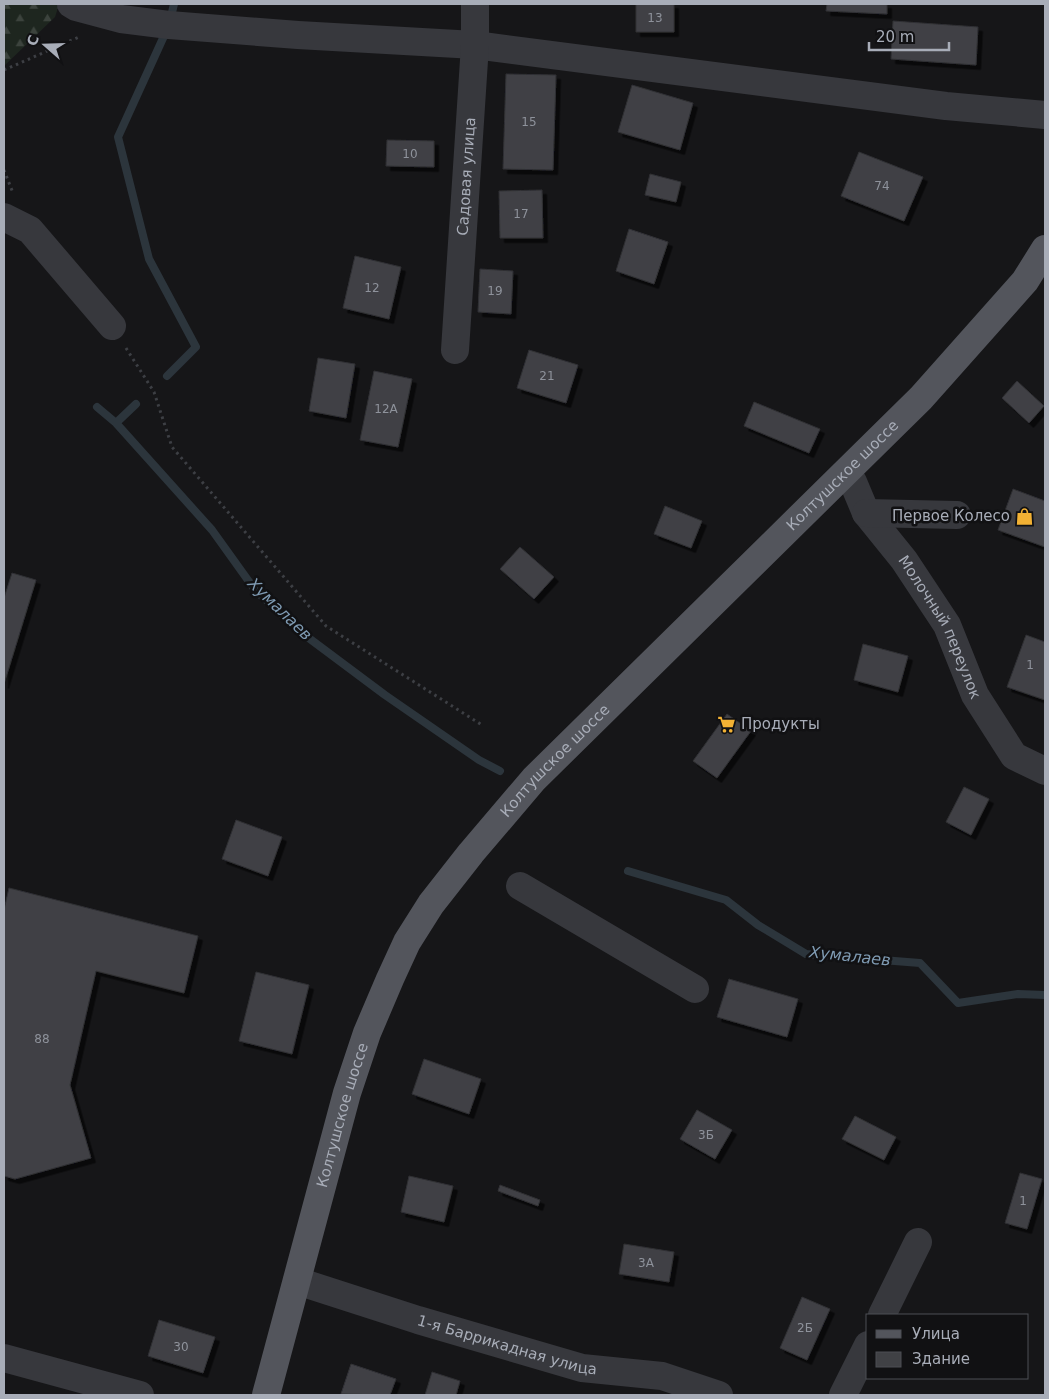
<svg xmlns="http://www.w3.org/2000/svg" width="1049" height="1399" viewBox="0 0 1049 1399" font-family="'DejaVu Sans',sans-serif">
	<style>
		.forest { fill: url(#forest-firs) }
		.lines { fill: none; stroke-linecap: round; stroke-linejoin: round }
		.stream { stroke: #2c353c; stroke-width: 8 }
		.building { fill: #404145; stroke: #303034; filter: url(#shadow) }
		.path { stroke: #3d3f44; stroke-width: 3; stroke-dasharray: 2.5 4; stroke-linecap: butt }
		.minor { stroke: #37383d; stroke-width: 28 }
		.major { stroke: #53555c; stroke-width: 28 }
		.labels { text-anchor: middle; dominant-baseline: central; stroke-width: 5; stroke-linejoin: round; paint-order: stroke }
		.number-label { font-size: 12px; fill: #8e929b }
		.street-label { font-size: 15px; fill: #a8adb8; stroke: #111113 }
		.poi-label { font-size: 15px; fill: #a8adb8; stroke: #111113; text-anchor: end }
		.water-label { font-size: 16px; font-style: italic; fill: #7f9bb3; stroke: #111113 }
	</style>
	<defs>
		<pattern id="forest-firs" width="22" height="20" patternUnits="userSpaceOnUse" patternTransform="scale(1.25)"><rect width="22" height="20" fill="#1e261f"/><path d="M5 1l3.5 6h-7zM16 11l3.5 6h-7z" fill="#3c433d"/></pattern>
		<filter id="shadow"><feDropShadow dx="4.5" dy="4.5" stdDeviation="0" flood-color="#0009"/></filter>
	</defs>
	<rect width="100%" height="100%" fill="#161618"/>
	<!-- forest -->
	<path class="forest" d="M4,4H59L55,17L4,66Z"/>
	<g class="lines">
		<!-- stream -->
		<path class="stream" d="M167,376L196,347L149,259L118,137L169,25L174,4
			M97,407L116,423L212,530L255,590L306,636L385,695L479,760L500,771
			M116,423L136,404
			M628,871L726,900L758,925L806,954L920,963L958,1003L1018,994L1045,995"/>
	</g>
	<!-- building -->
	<path class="building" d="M636,4H674V32H636Z
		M827,4H887V14L826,11Z
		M893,21L978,27L976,65L891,59Z
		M506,74L556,75L553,170L503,169Z
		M632,85L693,103L680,150L618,132Z
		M387,140L434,141V167L386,166Z
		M859,152L923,177L904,221L841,196Z
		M650,174L681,182L676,202L645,195Z
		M542,190L543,238H500L499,191Z
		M629,229L668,242L654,284L616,271Z
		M355,256L401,267L389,319L343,308Z
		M480,269L513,271L511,314L478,312Z
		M529,350L578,365L566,403L517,388Z
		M318,358L355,364L346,418L309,411Z
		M374,371L412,379L398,447L360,440Z
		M1017,381L1044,406L1029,423L1002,398Z
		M754,402L820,429L809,453L744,426Z
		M1013,489L1045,501V547L998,530Z
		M665,506L702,521L691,548L654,534Z
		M520,547L554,577L534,599L500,569Z
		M12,573L36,580L4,684V598Z
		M1026,635L1045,642V700L1007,687Z
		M863,644L908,656L898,692L854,680Z
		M727,714L751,731L717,778L693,761Z
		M964,787L989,799L971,835L946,822Z
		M236,820L282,837L268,876L222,859Z
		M9,888L198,936L184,993L96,971L70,1085L91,1158L15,1179L4,1176V910Z
		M256,972L309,985L292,1054L239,1041Z
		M729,979L798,999L787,1037L717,1017Z
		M424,1059L481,1079L469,1114L412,1094Z
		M697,1110L732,1130L715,1159L680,1139Z
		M855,1116L896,1137L884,1160L842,1139Z
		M1020,1173L1042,1179L1027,1229L1005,1223Z
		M409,1176L453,1186L444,1222L401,1212Z
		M500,1185L540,1200L538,1206L498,1191Z
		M624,1244L674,1252L669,1282L619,1274Z
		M802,1297L830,1309L807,1360L780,1348Z
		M159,1320L215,1337L203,1373L148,1356Z
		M351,1364L396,1379L390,1395L341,1394Z
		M432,1372L460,1381L456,1395H425Z"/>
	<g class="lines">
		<!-- path -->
		<path class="path" d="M4,70L79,37
			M4,170L13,193
			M126,348L154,392L172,447L326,626L482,725"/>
		<!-- minor -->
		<g class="minor">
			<path d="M71,4L76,7L121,19L169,25L298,35L475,45L946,106L1045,115"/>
			<path d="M4,217L30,230L112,326"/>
			<path id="s1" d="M455,350L475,45V4"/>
			<path id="s2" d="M845,474L853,482L866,513L904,560L947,625L975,695L1014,756L1045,771"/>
			<path d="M866,513L957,515"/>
			<path d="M520,886L695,989"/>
			<path id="s3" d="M297,1281L418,1320L582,1368L662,1376L719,1395"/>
			<path d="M882,1315L918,1242"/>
			<path d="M4,1358L140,1395"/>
			<path d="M843,1395L868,1345"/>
		</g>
		<!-- major -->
		<path class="major" id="s4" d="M266,1395L347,1093L367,1033L390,979L407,942L431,904L471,853L534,779L921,398L1025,281L1045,249"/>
	</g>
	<!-- icons -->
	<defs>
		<symbol id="shop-bare" viewBox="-9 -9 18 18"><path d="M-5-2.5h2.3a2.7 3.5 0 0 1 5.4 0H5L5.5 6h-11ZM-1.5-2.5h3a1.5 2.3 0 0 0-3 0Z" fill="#f2b134" stroke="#111113" stroke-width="2.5" paint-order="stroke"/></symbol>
		<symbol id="supermarket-bare" viewBox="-9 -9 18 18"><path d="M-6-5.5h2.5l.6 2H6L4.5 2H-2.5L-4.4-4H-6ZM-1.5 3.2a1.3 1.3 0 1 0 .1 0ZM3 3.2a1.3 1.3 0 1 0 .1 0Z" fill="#f2b134" stroke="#111113" stroke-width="2.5" paint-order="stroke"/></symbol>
	</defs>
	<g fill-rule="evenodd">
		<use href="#shop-bare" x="1012" y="504" width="25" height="25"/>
		<use href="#supermarket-bare" x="714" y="712" width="25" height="25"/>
	</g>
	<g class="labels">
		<!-- number labels -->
		<g class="number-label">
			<text x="655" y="18">13</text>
			<text x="529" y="122">15</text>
			<text x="410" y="154">10</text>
			<text x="882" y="186">74</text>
			<text x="521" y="214">17</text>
			<text x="372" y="288">12</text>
			<text x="495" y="291">19</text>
			<text x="547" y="376">21</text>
			<text x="386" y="409">12А</text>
			<text x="1030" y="665">1</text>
			<text x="42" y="1039">88</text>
			<text x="706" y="1135">3Б</text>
			<text x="1023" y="1201">1</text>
			<text x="646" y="1263">3А</text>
			<text x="805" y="1328">2Б</text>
			<text x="181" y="1347">30</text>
		</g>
		<!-- street labels -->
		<g class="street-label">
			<text stroke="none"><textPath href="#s1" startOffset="174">Садовая улица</textPath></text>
			<text stroke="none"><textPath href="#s4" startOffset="1115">Колтушское шоссе</textPath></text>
			<text stroke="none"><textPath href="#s2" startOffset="182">Молочный переулок</textPath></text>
			<text stroke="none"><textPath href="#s4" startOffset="710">Колтушское шоссе</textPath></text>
			<text stroke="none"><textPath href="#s4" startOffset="290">Колтушское шоссе</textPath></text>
			<text stroke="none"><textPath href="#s3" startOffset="220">1-я Баррикадная улица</textPath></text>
		</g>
		<!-- poi labels -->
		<g class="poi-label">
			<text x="1010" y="516">Первое Колесо</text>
			<text x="741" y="724" text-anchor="start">Продукты</text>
		</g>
		<!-- water labels -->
		<g class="water-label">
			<text transform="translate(280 609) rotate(44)">Хумалаев</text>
			<text transform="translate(850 956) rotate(6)">Хумалаев</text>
		</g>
	</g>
	<!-- border -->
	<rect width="1049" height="1399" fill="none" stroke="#a8adb8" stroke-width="10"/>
	<!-- legend -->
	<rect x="866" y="1314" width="162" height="65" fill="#111113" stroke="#4d4f55"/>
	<rect x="876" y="1330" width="25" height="8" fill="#53555c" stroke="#4d4f55"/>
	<text x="912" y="1339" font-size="15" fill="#a8adb8">Улица</text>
	<rect x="876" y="1352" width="25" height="15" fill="#404145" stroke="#4d4f55"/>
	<text x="912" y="1364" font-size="15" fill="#a8adb8">Здание</text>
	<!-- north arrow -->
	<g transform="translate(45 45) rotate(290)" stroke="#111113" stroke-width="4" paint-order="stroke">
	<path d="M0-4L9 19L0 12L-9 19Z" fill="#a8adb8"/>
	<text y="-8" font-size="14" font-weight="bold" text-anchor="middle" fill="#a8adb8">С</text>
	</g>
	<!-- scale -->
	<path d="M869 42v8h80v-8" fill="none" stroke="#a8adb8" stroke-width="2.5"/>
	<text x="876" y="42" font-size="15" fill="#a8adb8" stroke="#111113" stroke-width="4" paint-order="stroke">20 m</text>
</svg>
